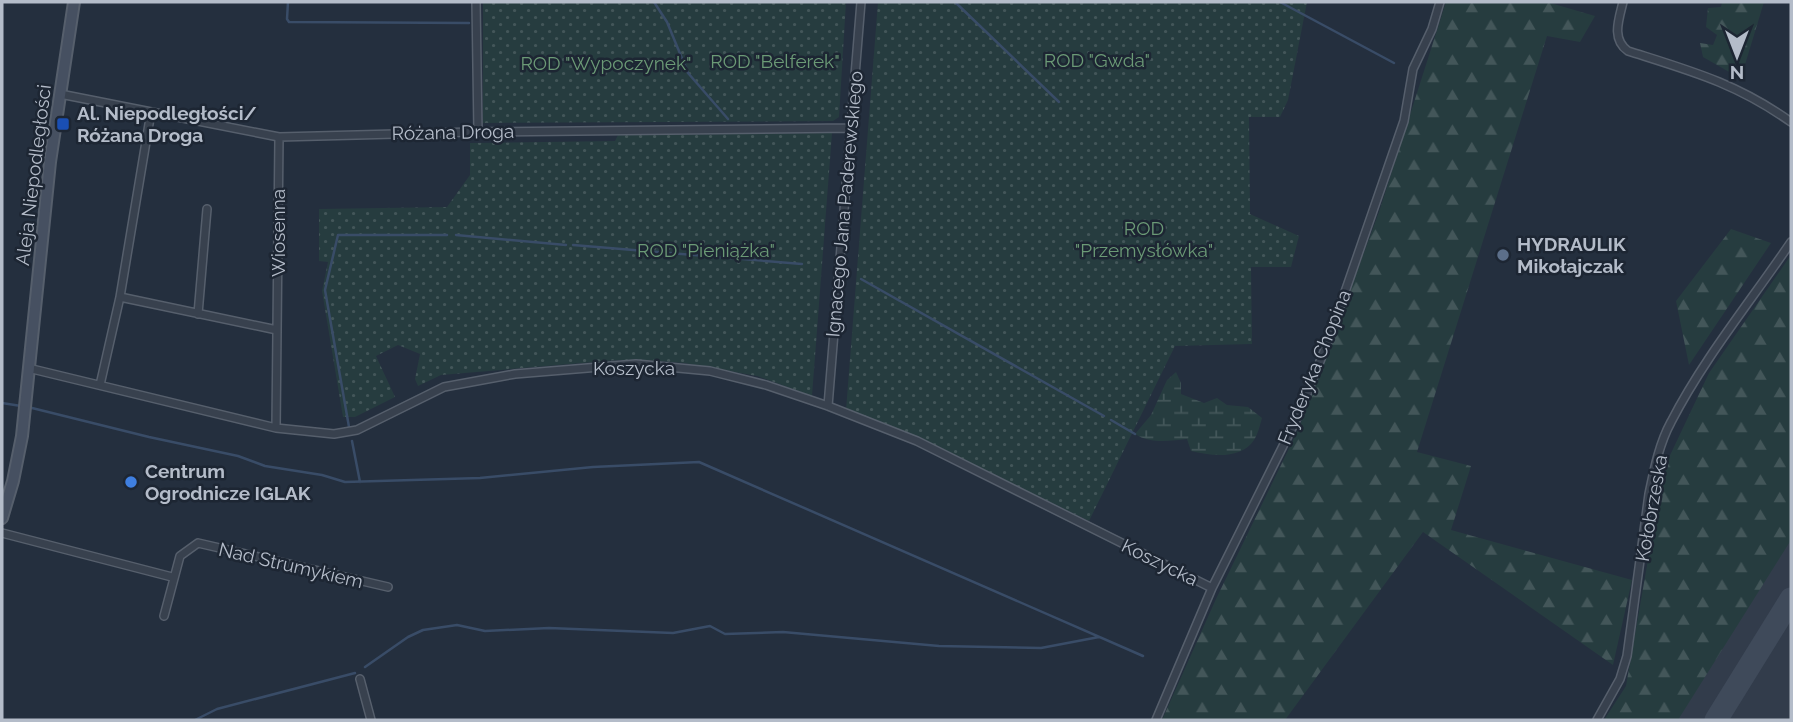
<svg xmlns="http://www.w3.org/2000/svg" width="1793" height="722" viewBox="0 0 1793 722" font-family="Raleway,sans-serif">
	<style>
		.airport { fill: #323c4b }
		.forest { fill: url(#forest-firs) }
		.wetland { fill: url(#wetland-marsh) }
		.park { fill: url(#park-dots) }
		.lines { fill: none; stroke-linecap: round; stroke-linejoin: round }
		.stream { stroke: #394c67; stroke-width: 2.5 }
		.taxiway { stroke: #3f4a5a; stroke-width: 23 }
		.street-casing { stroke: #565f6c; stroke-width: 10 }
		.secondary-casing { stroke: #565f6c; stroke-width: 14 }
		.street { stroke: #38414e; stroke-width: 7 }
		.secondary { stroke: #465061; stroke-width: 10 }
		.transit-dot { fill: #1a4fb4; stroke: #1d2633; stroke-width: 2.5 }
		.service-dot { fill: #5c6f8a; stroke: #1d2633; stroke-width: 2.5 }
		.shop-dot { fill: #3f7fe0; stroke: #1d2633; stroke-width: 2.5 }
		.labels { text-anchor: middle; dominant-baseline: central; stroke-width: 5; stroke-linejoin: round; paint-order: stroke }
		.park-label { font-size: 19px; fill: #6b9a76; stroke: #1d2633 }
		.poi-label { font-size: 19px; font-weight: bold; fill: #b4bcc9; stroke: #1d2633; text-anchor: start }
		.street-label { font-size: 19px; fill: #b4bcc9; stroke: #1d2633 }
	</style>
	<defs>
		<pattern id="forest-firs" width="22" height="20" patternUnits="userSpaceOnUse" patternTransform="scale(1.75)"><rect width="22" height="20" fill="#263c3f"/><path d="M5 1l3.5 6h-7zM16 11l3.5 6h-7z" fill="#435659"/></pattern>
		<pattern id="wetland-marsh" width="20" height="14" patternUnits="userSpaceOnUse" patternTransform="scale(1.75)"><rect width="20" height="14" fill="#263c3f"/><path d="M1 5h8M5 5V1M11 12h8M15 12V8" fill="none" stroke="#435659"/></pattern>
		<pattern id="park-dots" width="8" height="8" patternUnits="userSpaceOnUse" patternTransform="scale(1.75)"><rect width="8" height="8" fill="#263c3f"/><path d="M2 2h.1M6 6h.1" fill="none" stroke="#435659" stroke-width="1.8" stroke-linecap="round"/></pattern>
	</defs>
	<rect width="100%" height="100%" fill="#242f3e"/>
	<!-- airport -->
	<path class="airport" d="M1791,493V720H1656Z"/>
	<!-- forest -->
	<path class="forest" d="M1446,2H1547L1595,16L1580,42L1547,36L1417,452L1471,466L1451,530L1632,580L1613,665L1423,532L1285,720H1162L1216,599L1299,428L1379,212Z
		M1722,2H1764L1740,81L1731,73L1703,57L1700,43L1713,45L1717,35L1706,27L1708,8L1721,7Z
		M1731,229L1771,243L1689,365L1676,301Z
		M1791,255V540L1678,720H1604L1626,686L1664,468L1709,373Z"/>
	<!-- wetland -->
	<path class="wetland" d="M1176,372L1181,383V394L1204,403L1217,398L1227,405L1248,407L1262,418C1260,425 1258,434 1254,440C1241,460 1211,456 1191,451L1187,439C1170,441 1150,444 1135,434L1151,415L1167,380Z"/>
	<!-- park -->
	<path class="park" d="M483,2H846L839,117L833,121L483,123Z
		M878,2H1307L1288,100L1280,117H1249L1250,214L1299,236L1291,267H1251L1252,344L1175,346L1089,521L908,433L846,410Z
		M832,133L812,396L757,376L684,363L646,360H618L441,375L418,386L415,379L420,354L398,345L376,356L395,397L355,417H343L322,291L328,262L319,261V209L447,207L470,175V143L615,141L618,135Z"/>
	<g class="lines">
		<!-- stream -->
		<path class="stream" d="M288,2L287,19L289,22L469,23
			M654,2L667,22L688,73L728,119
			M955,2L1059,102
			M1280,2L1394,63
			M456,235L566,245
			M573,245L802,264
			M861,279L1104,416
			M2,403L21,406
			M28,407L149,437L238,456L265,466L322,475L345,482L480,478L593,467L699,462L1143,656
			M1111,420L1135,434
			M349,427L325,290L338,235H447
			M352,441L360,482
			M365,667L408,637L423,630L457,625L485,631L549,628L673,633L710,626L725,634L783,632L939,646L1041,648L1099,637
			M195,720L217,709L355,673"/>
		<!-- taxiway -->
		<path class="taxiway" d="M1716,720L1791,599"/>
		<defs>
			<path id="street" d="M476,2L478,132
				M1623,2C1619,19 1611,39 1628,51C1691,71 1736,83 1791,122
				M60,94L279,137L473,132L850,128
				M120,297L277,330
				M198,314L207,209
				M28,368L276,428L334,434L357,430L444,387L515,374L636,364L710,371L766,385L828,406L917,441L1212,588
				M100,385L120,297L151,112
				M828,406L861,2
				M276,428L279,137
				M2,533L172,577
				M164,616L180,556L198,543L388,587
				M360,679L371,720
				M1156,720L1212,588L1298,416L1327,344L1404,121L1413,69L1432,29L1440,2
				M1597,720L1620,679L1627,656L1649,494C1654,470 1659,444 1671,422C1704,358 1751,301 1791,242"/>
			<path id="secondary" d="M2,518L13,481L22,436L50,162L74,2"/>
		</defs>
		<!-- street casing -->
		<use href="#street" class="street-casing"/>
		<!-- secondary casing -->
		<use href="#secondary" class="secondary-casing"/>
		<!-- street -->
		<use href="#street" class="street"/>
		<!-- secondary -->
		<use href="#secondary" class="secondary"/>
	</g>
	<!-- markers -->
	<rect class="transit-dot" x="56" y="117" width="14" height="14" rx="3.5"/>
	<circle class="service-dot" cx="1503" cy="255" r="7"/>
	<circle class="shop-dot" cx="131" cy="482" r="7"/>
	<g class="labels">
		<!-- park labels -->
		<g class="park-label">
			<text x="1097" y="60">ROD "Gwda"</text>
			<text x="775" y="61">ROD "Belferek"</text>
			<text x="606" y="63">ROD "Wypoczynek"</text>
			<text x="1144" y="228">ROD<tspan x="1144" dy="22">"Przemysłówka"</tspan></text>
			<text x="706" y="250">ROD "Pieniążka"</text>
		</g>
		<!-- poi labels -->
		<g class="poi-label">
			<text x="77" y="113">Al. Niepodległości/<tspan x="77" dy="22">Różana Droga</tspan></text>
			<text x="1517" y="244">HYDRAULIK<tspan x="1517" dy="22">Mikołajczak</tspan></text>
			<text x="145" y="471">Centrum<tspan x="145" dy="22">Ogrodnicze IGLAK</tspan></text>
		</g>
		<!-- street labels -->
		<g class="street-label">
			<text transform="translate(453 132) rotate(-1)">Różana Droga</text>
			<text transform="translate(33 175) rotate(-83)">Aleja Niepodległości</text>
			<text transform="translate(844 204) rotate(-85)">Ignacego Jana Paderewskiego</text>
			<text transform="translate(278 233) rotate(-90)">Wiosenna</text>
			<text transform="translate(1314 367) rotate(-68)">Fryderyka Chopina</text>
			<text x="634" y="368">Koszycka</text>
			<text transform="translate(1651 508) rotate(-80)">Kołobrzeska</text>
			<text transform="translate(1160 562) rotate(26)">Koszycka</text>
			<text transform="translate(291 565) rotate(13)">Nad Strumykiem</text>
		</g>
	</g>
	<!-- border -->
	<rect width="1793" height="722" fill="none" stroke="#b4bcc9" stroke-width="7"/>
	<!-- north arrow -->
	<g transform="translate(1737 56) rotate(180)" stroke="#1d2633" stroke-width="5" paint-order="stroke">
	<path d="M0-5L12 26L0 18L-12 26Z" fill="#b4bcc9"/>
	<text y="-10" font-size="19" font-weight="bold" text-anchor="middle" fill="#b4bcc9">N</text>
	</g>
</svg>
